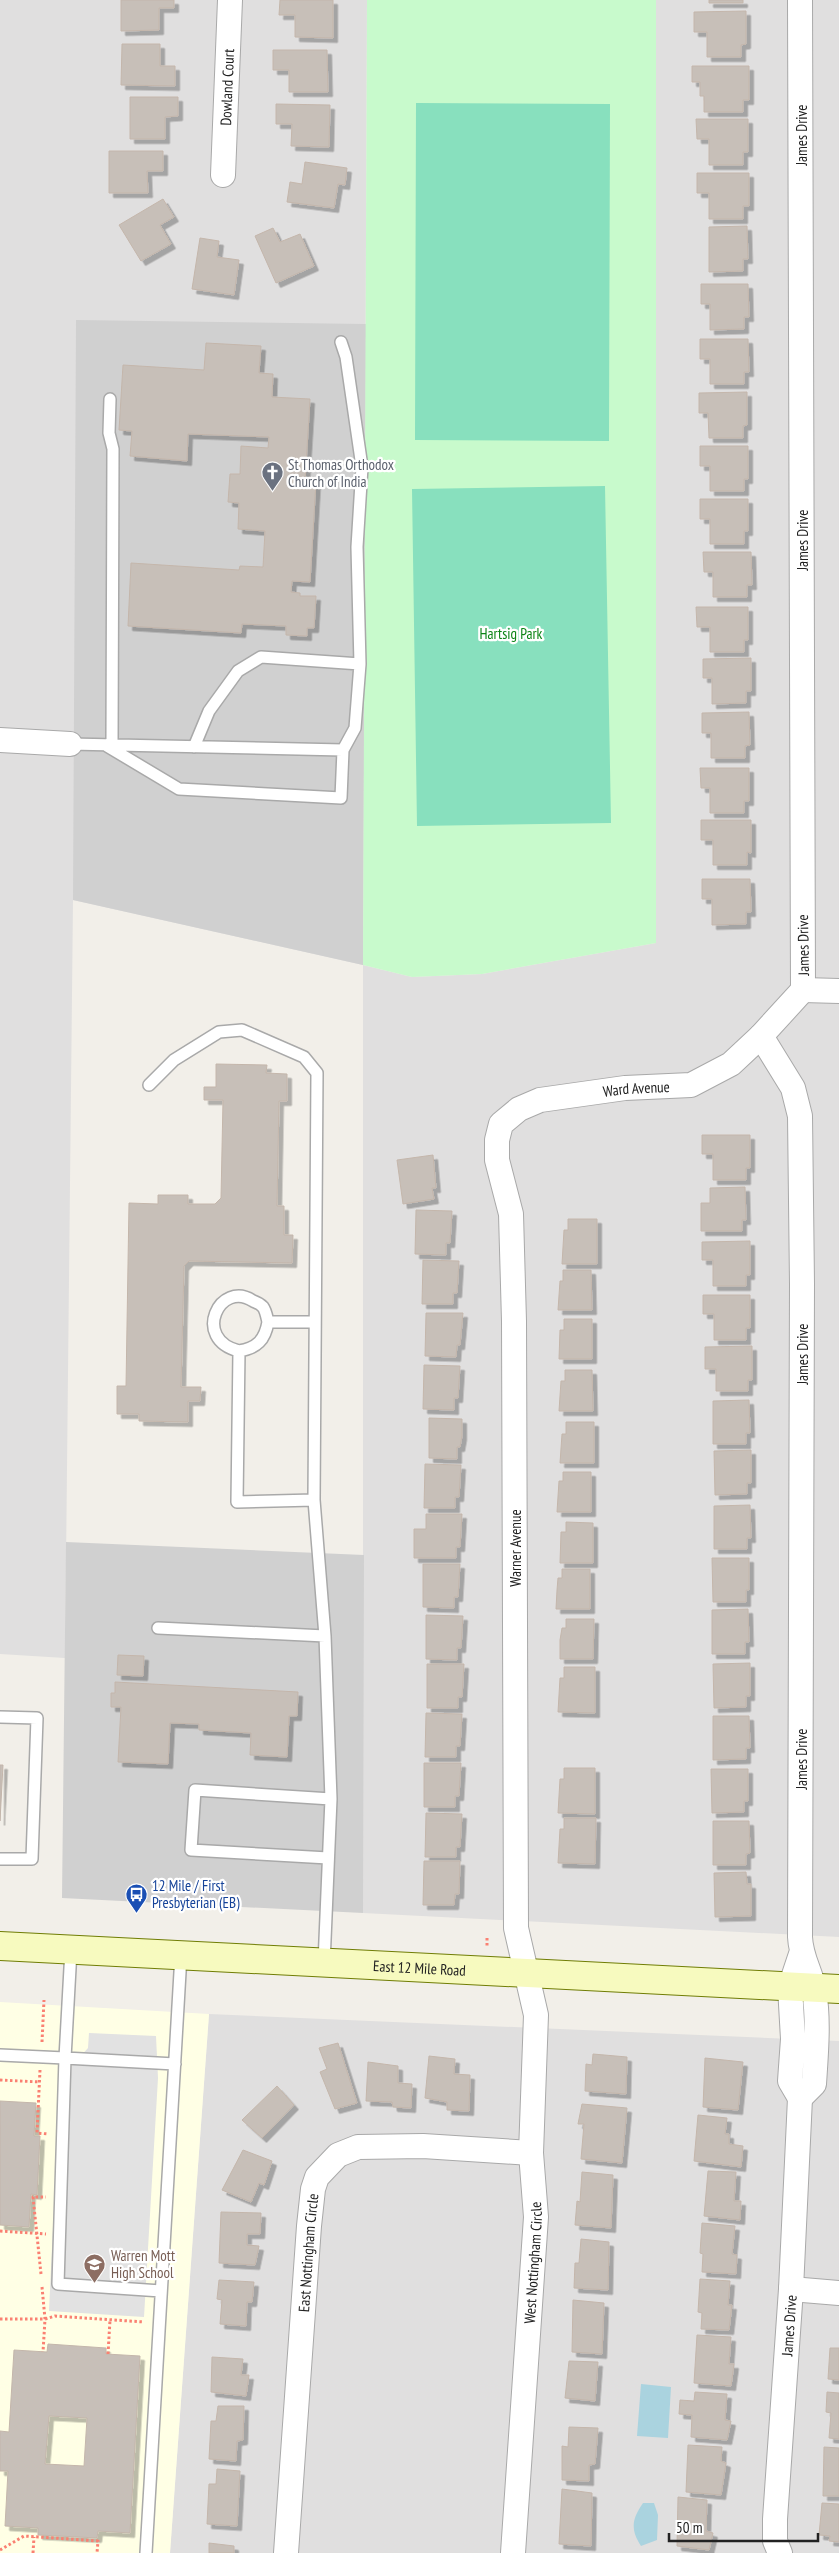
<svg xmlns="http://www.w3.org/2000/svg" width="839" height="2553" viewBox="0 0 839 2553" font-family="'PT Sans Narrow',sans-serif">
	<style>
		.residential { fill: #e0dfdf }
		.education { fill: #ffffe5 }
		.religious { fill: #d0d0d0 }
		.park { fill: #c8facc }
		.pitch { fill: #88e0be }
		.parking { fill: #e2e2e2 }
		.water { fill: #aad3df }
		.building { fill: #c7bfb8; stroke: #c4b6ab; fill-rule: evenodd; filter: url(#shadow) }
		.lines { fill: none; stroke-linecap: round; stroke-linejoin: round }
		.lane-casing { stroke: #a9a9a9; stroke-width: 14 }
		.street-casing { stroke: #a9a9a9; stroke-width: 26 }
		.secondary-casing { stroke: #707d05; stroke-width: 30 }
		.path { stroke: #fa8072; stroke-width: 3; stroke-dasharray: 2.5 2.5; stroke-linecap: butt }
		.lane { stroke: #fff; stroke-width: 11 }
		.street { stroke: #fff; stroke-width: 24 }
		.secondary { stroke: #f7fabf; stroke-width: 28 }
		.labels { text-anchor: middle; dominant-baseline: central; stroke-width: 4.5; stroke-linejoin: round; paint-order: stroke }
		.street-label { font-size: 15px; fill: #222; stroke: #fff }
		.worship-label { font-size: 15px; fill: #5b616d; stroke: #fff; text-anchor: start }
		.park-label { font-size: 15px; fill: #0c8416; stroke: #fff }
		.transit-label { font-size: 15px; fill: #164399; stroke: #fff; text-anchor: start }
		.education-label { font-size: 15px; fill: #785e54; stroke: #fff; text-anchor: start }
	</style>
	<defs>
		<filter id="shadow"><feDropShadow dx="4.5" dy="4.5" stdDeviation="0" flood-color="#0004"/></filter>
	</defs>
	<rect width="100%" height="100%" fill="#f2efe9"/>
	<!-- residential -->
	<path class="residential" d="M0,0H367L363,965L412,977L482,974L656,943V0H839V1937L363,1913V965L73,900L65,1658L0,1654Z
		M209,2014L839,2041V2553H170Z"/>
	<!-- education -->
	<path class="education" d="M0,2002L209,2014L170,2553H0Z"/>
	<!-- religious -->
	<path class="religious" d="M76,320L366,324L363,965L73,900Z
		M66,1542L364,1555L363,1913L62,1898Z"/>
	<!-- park -->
	<path class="park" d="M367,0H656V943L482,974L412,977L363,965Z"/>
	<!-- pitch -->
	<path class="pitch" d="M416,103L610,104L609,441L415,440Z
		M605,486L611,823L417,826L412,489Z"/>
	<!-- parking -->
	<path class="parking" d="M89,2033L156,2036L158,2078L144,2317L49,2311L60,2079L88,2048Z"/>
	<!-- water -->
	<path class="water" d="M641,2384L671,2387L668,2438L637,2436Z
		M643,2503H654L658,2515L657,2540L641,2546C630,2529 632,2519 643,2503Z"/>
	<!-- building -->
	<path class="building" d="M121,0H174V8H159V30L121,31Z
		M280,0H333V38L295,37V15H279Z
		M709,0H743V3H709Z
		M746,11V44L741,45V57H707V32H694V12Z
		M122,44H160V66H175V86L121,85Z
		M273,50H327L328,92H289V70H273Z
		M692,66H749V100H743V112H704V96H700V82H692Z
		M130,97H178V116L165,117V139H130Z
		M276,104L330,105L329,147L291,146L292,124H276Z
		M696,119H748V152H743V165H709V139H697Z
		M109,151H163V171H147L148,193H109Z
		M305,162L347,168L345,185L338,184L334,208L287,202L290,182L302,184Z
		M697,173H749V206H743V219H709V193H697Z
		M163,199L174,217L160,225L171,244L141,261L119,225Z
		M747,226L748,259H743V271L709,272V227Z
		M273,228L280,242L300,234L314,266L276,283L255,236Z
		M200,238L219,241L217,257L239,260L234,295L192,289Z
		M701,284H748L749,317H744V329L710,330V304H701Z
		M700,339H748L749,372H744V384H710V359H700Z
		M206,343L261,346L259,373L273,374L272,397L310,399L305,481H316L310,582L292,581L291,592L300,593V596H316L314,628H307V636L286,635V626L242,624L241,633L128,626L131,563L239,570L240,566L263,567L265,531L238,529L239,503L228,502L230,474H240L241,446L268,448L269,437L188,434L187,461L130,456L132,431L119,430L123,365L204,370Z
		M747,392V425L743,426V438H709L708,413H699V393Z
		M700,446H748V479H744V491H710V466H700Z
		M700,499H748V531H744V544H710V519H700Z
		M703,552H751L752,585H747V597H713V572H704Z
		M696,607H748V640H744V652H710V627H697Z
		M751,658V691H746V703L712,704V678H703V659Z
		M749,712L750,745L745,746V758H711V733H702V713Z
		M700,768H749V801H744V813H710V788H701Z
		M701,820H751V853L747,852V865H713V840H701Z
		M702,879H750L751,912H746V924L712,925V899H702Z
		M216,1064L267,1065L266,1073L287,1074V1101H279L277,1206H284V1235H293L292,1263L189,1261L184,1266L181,1387H201L200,1401H188V1422L139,1421V1414H117V1386H126L129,1203L158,1204V1195H188V1204H215L221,1198L223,1100H204V1087H216Z
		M702,1135H750V1168H746V1180H713V1154H702Z
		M433,1155L436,1188H432L434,1199L403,1204L397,1160Z
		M745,1187L746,1220H742V1231H701V1203H710V1188Z
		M416,1210L452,1211L450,1243H446V1255L415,1254Z
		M568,1219H597V1264H562L564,1230H568Z
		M750,1241V1275H746V1286H713V1260H702V1242Z
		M423,1260L459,1261L457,1293H453V1304H422Z
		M563,1270H591L592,1310H558L560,1281H563Z
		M703,1295H750V1328H746V1340H714V1314H703Z
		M426,1313H463L460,1345H457L456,1357L425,1356Z
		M564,1319H592V1359H559L560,1330H564Z
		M752,1346V1380H748V1391H716V1369H705V1347Z
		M424,1365L460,1366L458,1398H454V1410L423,1409Z
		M565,1370H592L593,1411H559L561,1381H565Z
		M749,1400L750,1433H746V1444H713V1401Z
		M429,1418L462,1419V1436L460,1447H457V1459L429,1458Z
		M566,1422H594V1463H560L562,1434H566Z
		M751,1450V1483H747V1494L715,1495L714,1451Z
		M425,1464L461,1465L459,1497H455V1508H424Z
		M563,1472H591V1512H557L559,1481H563Z
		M750,1505L751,1538H747V1549H714V1506Z
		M426,1514H462L460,1547H456V1558H414V1529H426Z
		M566,1522L593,1523V1563H560L561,1532H566Z
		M712,1558H749V1590H746V1602H713Z
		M423,1564H460L458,1597H454V1608L423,1607Z
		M562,1569H590V1609H556L557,1590L558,1578H562Z
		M748,1609L749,1642H745V1654H712V1610Z
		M426,1615L463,1616L461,1648H457V1660L426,1659Z
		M566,1619H594L593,1659H560V1640L562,1628H566Z
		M118,1655L144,1656L143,1676L117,1675Z
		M750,1663V1696H746V1707L714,1708L713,1664Z
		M427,1664H464L462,1697H458V1708H427Z
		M564,1667H595V1713L558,1712L560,1678H564Z
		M115,1682L298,1692L297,1716H289L287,1757L250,1755L251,1733L199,1730V1724L170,1723L168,1764L118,1762L121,1707H111V1693H115Z
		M426,1713L462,1714L460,1746H456V1757H425Z
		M713,1716H749L750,1748H746V1759L713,1760Z
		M424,1763H461L459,1796H455V1807H424Z
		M0,1765H3L0,1821Z
		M564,1768H595V1814L558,1813L560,1779H564Z
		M711,1769H748V1801H744V1812L712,1813Z
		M426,1813L462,1814L460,1847H456V1857H425Z
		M564,1818H596L595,1864L558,1863L560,1829H564Z
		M713,1821H749L750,1853L746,1854V1865H713Z
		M424,1861H460L459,1894H455L454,1905H423Z
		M746,1872L747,1884H751V1916L715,1917L714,1873Z
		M338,2043L357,2103L335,2109L320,2072L327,2069L319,2048Z
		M593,2054L627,2057L626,2094L585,2091L586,2064L592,2065Z
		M429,2056L455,2059L454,2074L470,2075L469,2111L447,2110V2102L425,2098Z
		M705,2058L743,2062L738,2110L703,2107Z
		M368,2062L398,2066V2083L412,2084L411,2108L393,2107L392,2102L366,2101Z
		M277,2086L294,2105L262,2138L242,2120Z
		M0,2101L36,2103L34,2136H40L37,2195L31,2194L29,2227L0,2225Z
		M582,2104L627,2108L622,2163L581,2159L584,2124H578Z
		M698,2115L727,2118L725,2134H729V2144L743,2146L741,2167L694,2161Z
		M243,2150L272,2161L264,2185L259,2183L251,2202L222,2190Z
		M708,2171L736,2172L734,2201H741L740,2220L704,2216Z
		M582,2172L613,2175L611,2228L575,2225L577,2201L580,2202Z
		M221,2212L261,2213L260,2234H247V2245L259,2246L255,2265L219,2263Z
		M702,2223L735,2226L732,2254L737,2255L736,2274L702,2272L703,2254L700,2253Z
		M581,2239L609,2242L608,2290L574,2288L575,2263H579Z
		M700,2279L730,2281L728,2305H732L729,2330L701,2329L702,2313L698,2312Z
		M219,2280L254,2282L252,2302H247L246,2326L220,2324L222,2300L217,2299Z
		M573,2300L604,2303L602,2354L572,2352Z
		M697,2335L731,2337L729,2364H734L731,2386L694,2383Z
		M48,2344L106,2348V2354L140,2356L130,2533L98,2531L97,2538L38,2535V2528L5,2526L8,2471H0V2431L9,2432L14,2350L47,2352ZM49,2416L87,2418L84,2466L45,2464Z
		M830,2348H839V2380L828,2379Z
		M212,2357L243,2359L241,2375H249L246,2396L211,2392Z
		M569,2361L598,2362L595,2401L565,2398Z
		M695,2392L727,2394L725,2420L731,2421L727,2440L691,2437L692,2415L679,2414L680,2400L694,2401Z
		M827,2392L839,2393V2439L829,2438L831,2413L826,2412Z
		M218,2406H244L243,2440L237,2441L236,2461L209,2459L211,2421H216Z
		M569,2427L598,2428L595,2464L589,2465V2481L562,2480V2446L568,2447Z
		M688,2445L722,2447L721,2461L726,2463L721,2495L686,2492Z
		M824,2447L839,2448V2496H823Z
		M217,2469L240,2471L237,2526L207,2524L209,2484H216Z
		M562,2489L592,2493L591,2546L559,2544Z
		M678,2497L707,2500L706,2531L713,2533L709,2550L677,2546Z
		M822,2503L839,2504V2542L829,2541L830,2536L819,2535Z
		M209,2543L234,2546V2553H209Z"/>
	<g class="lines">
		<defs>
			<path id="lane" d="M341,342L346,357L362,467L357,547L360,664L355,728L343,750
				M110,399L109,433L113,449L112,747
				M70,744L343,750L341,798L179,789L107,746
				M194,747L209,711L238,671L261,657L360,664
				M149,1085L174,1060L219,1032L242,1030L304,1057L317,1073L314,1500L325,1636L331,1799L324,1963
				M239,1351C191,1339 220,1279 253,1301C256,1302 261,1305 263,1307C266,1311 267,1318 268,1322
				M314,1500L237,1502L239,1351C257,1348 265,1340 268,1322H315
				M158,1628L325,1636
				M0,1717L37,1718L32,1859H0
				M328,1858L191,1850L195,1790L331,1799
				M0,2055L65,2058L71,1950
				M161,2291L58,2284L65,2058L175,2064
				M146,2553L181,1955"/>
			<g id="street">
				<path id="s1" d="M223,175L230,0"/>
				<path d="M0,740L70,744"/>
				<path d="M803,990L839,991"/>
				<path d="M761,1036L793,1088L800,1116L802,1284L800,1937C801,1959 811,1971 814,1990C819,2021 816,2053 814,2084L800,2098L790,2081L793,2039L790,1987L801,1954"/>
				<path d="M791,2289L839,2293"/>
				<path id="s2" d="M286,2553L309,2226L313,2189L317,2177L338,2155L358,2147L423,2146L531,2153"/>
				<path id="s3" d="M513,2553L536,2217L531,2153L536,2015L516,1928L514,1321L511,1214L497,1160V1140L501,1124L519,1109L540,1100L625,1088L691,1085L731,1064L761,1036L803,990L800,0"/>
				<path id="s4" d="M780,2553L775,2541V2519L791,2289L800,2098"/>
			</g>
			<g id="secondary">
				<path id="s5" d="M0,1946L839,1989"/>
			</g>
		</defs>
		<!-- lane casing -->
		<use href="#lane" class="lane-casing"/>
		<!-- street casing -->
		<use href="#street" class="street-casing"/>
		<!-- secondary casing -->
		<use href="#secondary" class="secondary-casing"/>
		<!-- path -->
		<path class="path" d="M487,1938V1948
			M42,2042L44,2000
			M40,2070L37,2133L48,2134
			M0,2080L40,2082
			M0,2231L46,2234
			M41,2274L33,2197H46
			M42,2287L45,2319L43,2352
			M0,2319H45L55,2316L144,2322
			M108,2354L110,2320
			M0,2550L24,2536L98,2541L97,2553
			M33,2553L34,2537"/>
		<!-- lane -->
		<use href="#lane" class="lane"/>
		<!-- street -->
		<use href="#street" class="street"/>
		<!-- secondary -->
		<use href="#secondary" class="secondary"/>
	</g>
	<!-- icons -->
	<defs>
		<symbol id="church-pin" viewBox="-11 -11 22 30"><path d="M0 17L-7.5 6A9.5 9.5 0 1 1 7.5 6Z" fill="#6b7280" stroke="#fff"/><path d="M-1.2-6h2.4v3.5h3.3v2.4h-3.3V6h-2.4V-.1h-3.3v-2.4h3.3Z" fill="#fff"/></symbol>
		<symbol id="bus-pin" viewBox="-11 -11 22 30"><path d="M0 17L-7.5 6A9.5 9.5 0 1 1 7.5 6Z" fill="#1a4fb4" stroke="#fff"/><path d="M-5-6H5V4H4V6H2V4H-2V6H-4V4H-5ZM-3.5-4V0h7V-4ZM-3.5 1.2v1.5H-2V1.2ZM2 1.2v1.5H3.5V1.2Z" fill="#fff"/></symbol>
		<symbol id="school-pin" viewBox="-11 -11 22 30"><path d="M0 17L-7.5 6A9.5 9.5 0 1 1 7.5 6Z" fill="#8d6e63" stroke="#fff"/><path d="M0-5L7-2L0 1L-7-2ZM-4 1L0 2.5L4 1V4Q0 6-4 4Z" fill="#fff"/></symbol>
	</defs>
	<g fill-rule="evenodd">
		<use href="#church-pin" x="260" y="460" width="25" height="34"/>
		<use href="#bus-pin" x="124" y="1882" width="25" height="34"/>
		<use href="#school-pin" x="82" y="2252" width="25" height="34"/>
	</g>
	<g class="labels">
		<!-- street labels -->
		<g class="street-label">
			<text stroke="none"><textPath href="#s1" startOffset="88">Dowland Court</textPath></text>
			<text transform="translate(801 135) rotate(-90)">James Drive</text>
			<text transform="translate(802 540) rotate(-90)">James Drive</text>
			<text transform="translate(803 945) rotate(-91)">James Drive</text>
			<text stroke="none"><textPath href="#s3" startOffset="1578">Ward Avenue</textPath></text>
			<text transform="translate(802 1354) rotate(-90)">James Drive</text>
			<text transform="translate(515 1548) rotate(-90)">Warner Avenue</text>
			<text transform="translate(801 1759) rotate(-90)">James Drive</text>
			<text stroke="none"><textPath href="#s5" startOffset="420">East 12 Mile Road</textPath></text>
			<text stroke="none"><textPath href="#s2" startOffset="301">East Nottingham Circle</textPath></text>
			<text stroke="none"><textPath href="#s3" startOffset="291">West Nottingham Circle</textPath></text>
			<text stroke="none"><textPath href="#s4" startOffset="229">James Drive</textPath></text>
		</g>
		<!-- worship labels -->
		<g class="worship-label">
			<text x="288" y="464">St Thomas Orthodox<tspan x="288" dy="17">Church of India</tspan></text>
		</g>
		<!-- park labels -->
		<g class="park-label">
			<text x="511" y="633">Hartsig Park</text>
		</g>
		<!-- transit labels -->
		<g class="transit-label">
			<text x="152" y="1885">12 Mile / First<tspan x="152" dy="17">Presbyterian (EB)</tspan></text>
		</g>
		<!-- education labels -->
		<g class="education-label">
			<text x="111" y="2255">Warren Mott<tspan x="111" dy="17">High School</tspan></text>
		</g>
	</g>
	<!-- scale -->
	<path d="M669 2533v8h149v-8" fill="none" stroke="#222222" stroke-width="2.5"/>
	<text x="676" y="2533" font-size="15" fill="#222222" stroke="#ffffff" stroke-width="4" paint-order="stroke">50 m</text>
</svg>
